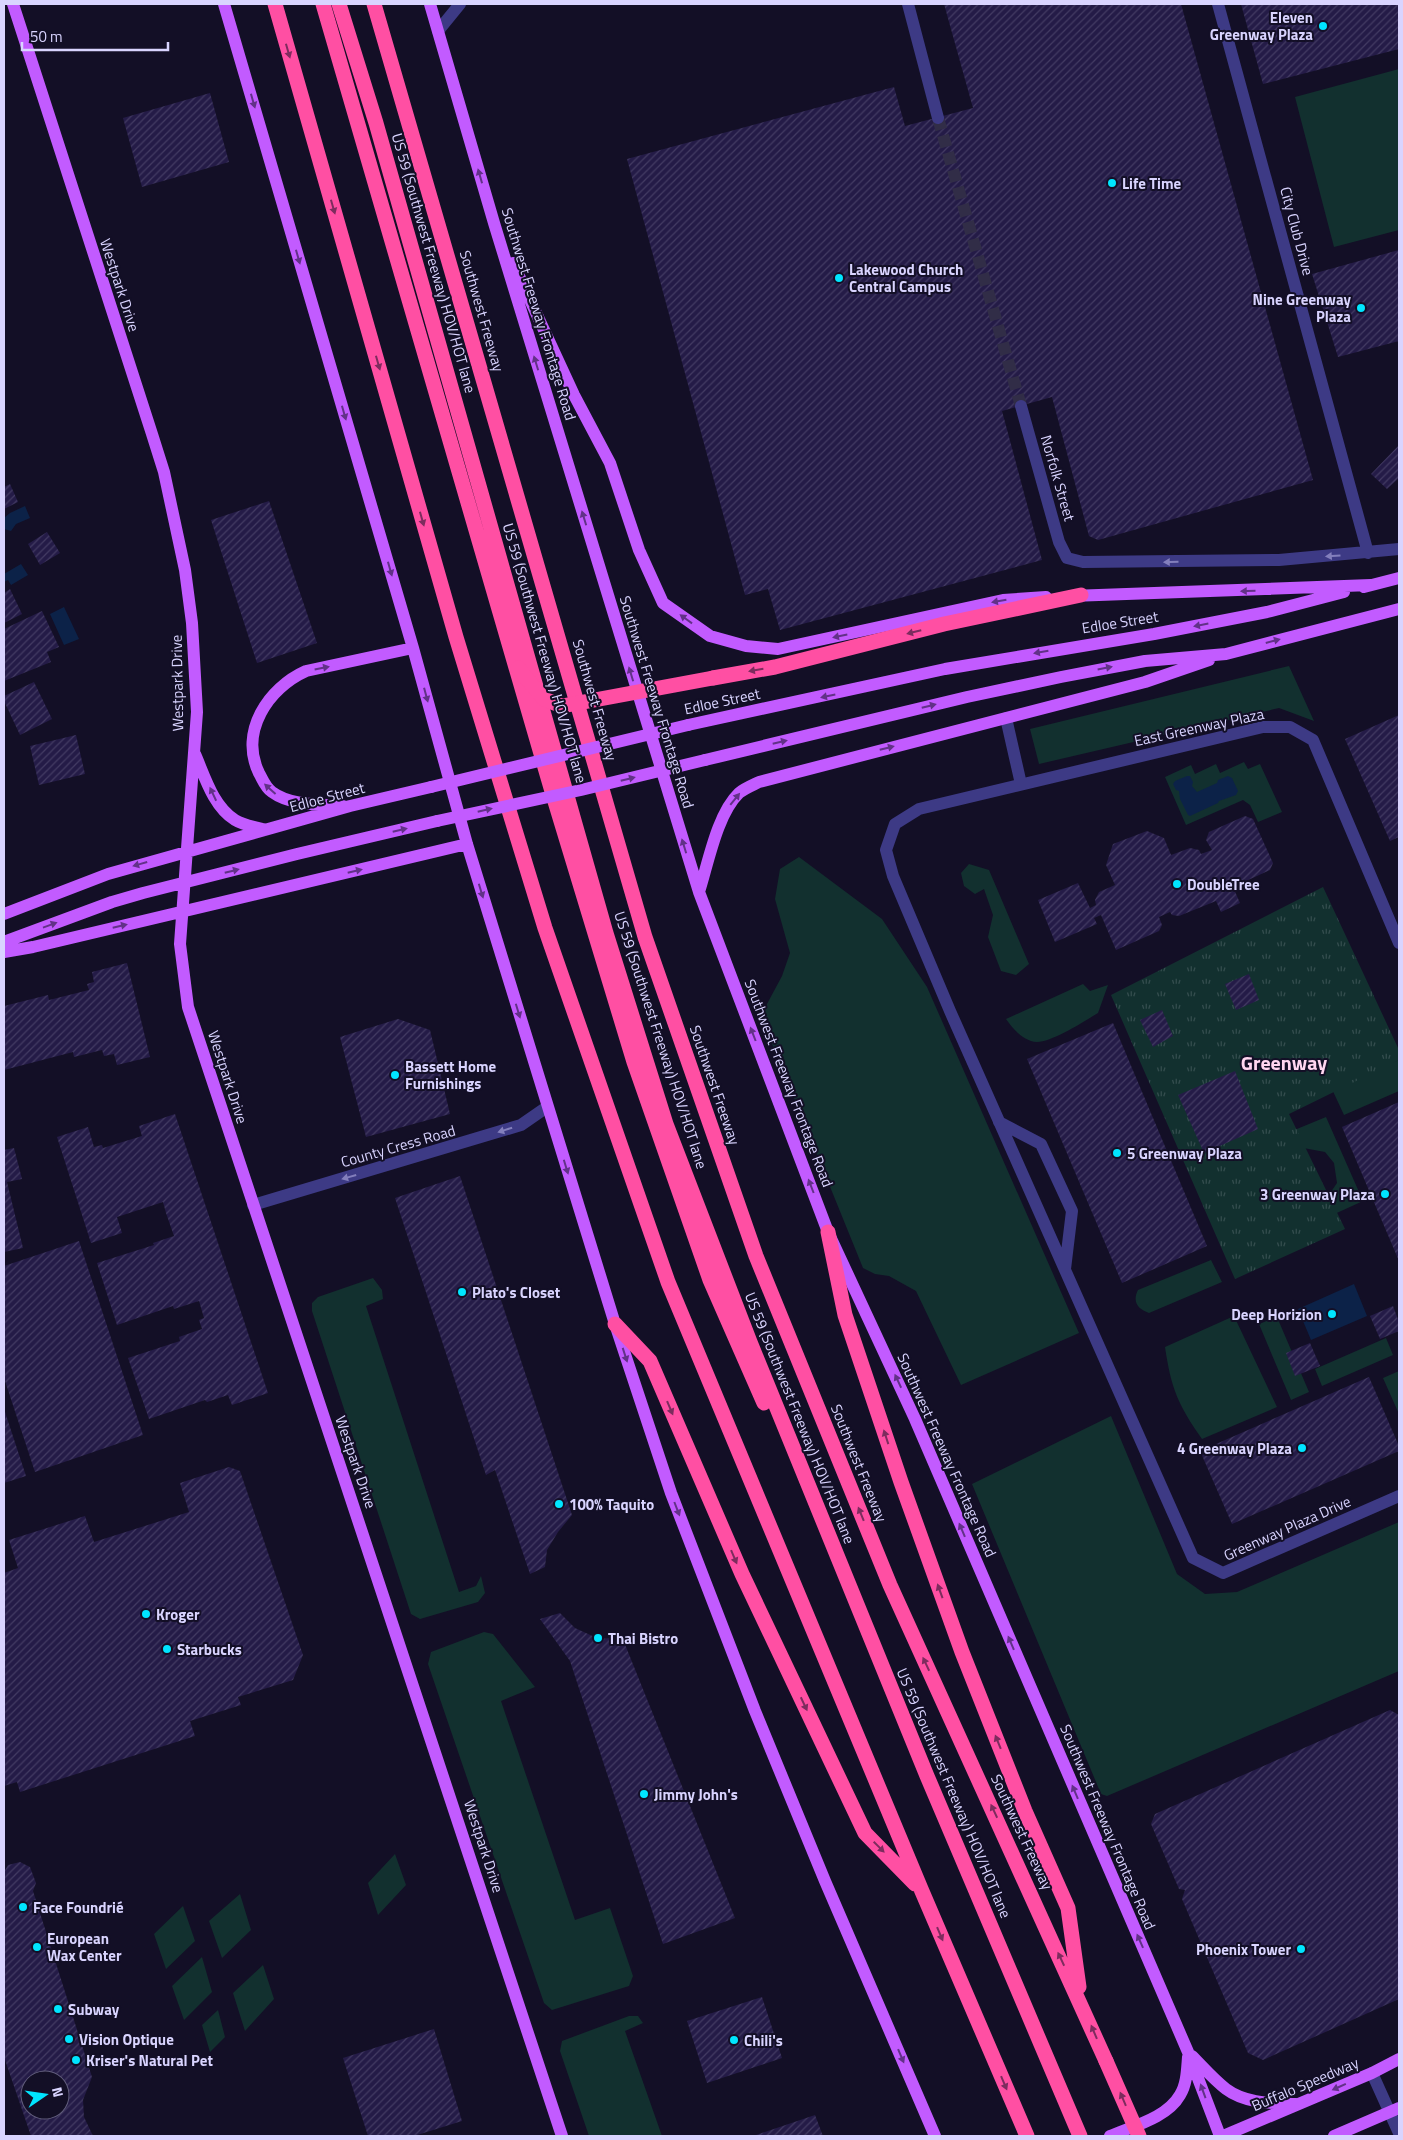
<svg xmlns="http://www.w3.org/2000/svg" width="1403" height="2140" viewBox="0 0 1403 2140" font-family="'Titillium Web',sans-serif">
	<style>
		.green { fill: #12302f }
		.park { fill: url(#park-tufts) }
		.water { fill: #0c2248 }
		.building { fill: url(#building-hatch); fill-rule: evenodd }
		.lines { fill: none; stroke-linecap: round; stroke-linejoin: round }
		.minor-tunnel { stroke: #312d47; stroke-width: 12; stroke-dasharray: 12 6; stroke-linecap: butt }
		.minor { stroke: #3d3a85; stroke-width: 12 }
		.major { stroke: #c25bff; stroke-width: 12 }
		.highway { stroke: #ff4fa3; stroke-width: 15 }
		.major-bridge { stroke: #c25bff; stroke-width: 12 }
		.highway-bridge { stroke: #ff4fa3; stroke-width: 15 }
		.oneway { fill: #7d2c5e }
		.oneway2 { fill: #623188 }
		.oneway3 { fill: #837fbc }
		.poi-dot { fill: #00e5ff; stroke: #130f26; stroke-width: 2 }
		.labels { text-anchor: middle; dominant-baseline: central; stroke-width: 4; stroke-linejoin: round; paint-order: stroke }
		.poi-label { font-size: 15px; font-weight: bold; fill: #d9d4ff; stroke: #130f26; text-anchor: start }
		.street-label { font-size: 15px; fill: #d9d4ff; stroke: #130f26 }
		.district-label { font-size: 20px; font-weight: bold; fill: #ffd6f0; stroke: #130f26 }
	</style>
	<defs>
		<pattern id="park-tufts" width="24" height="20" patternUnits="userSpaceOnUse" patternTransform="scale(1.25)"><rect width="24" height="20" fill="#12302f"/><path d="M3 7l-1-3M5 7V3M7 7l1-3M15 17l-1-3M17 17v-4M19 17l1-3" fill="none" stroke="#344d4e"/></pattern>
		<pattern id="building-hatch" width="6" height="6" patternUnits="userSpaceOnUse" patternTransform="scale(1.25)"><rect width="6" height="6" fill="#241b47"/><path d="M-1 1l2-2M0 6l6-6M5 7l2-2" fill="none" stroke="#433b63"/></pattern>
	</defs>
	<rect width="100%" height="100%" fill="#130f26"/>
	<!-- green -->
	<path class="green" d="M1399,69V230L1334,247L1295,97Z
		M1289,666L1314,721L1279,708L1039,764L1030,729Z
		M1244,762L1248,769L1260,764L1282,812L1258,822L1250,805L1243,800L1186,825L1165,777L1191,765L1195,774L1216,764L1220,773Z
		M799,857L882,919L927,987L1079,1333L961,1385L916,1291L889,1276L875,1274L863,1268L762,1019L767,1004L782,976L790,953L775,899L780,869Z
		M969,864L989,870L1029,964L1016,975L1001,971L988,937L993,915L984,889L975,894L964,886L961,873Z
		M1083,984L1090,991L1108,985L1098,1013C1085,1021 1052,1042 1037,1042C1023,1041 1013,1029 1006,1019Z
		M1399,1060V1091L1344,1115L1331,1087Z
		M1326,1117L1363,1201L1328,1217L1322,1205L1337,1183L1334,1163L1325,1152L1298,1147L1292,1131Z
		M1211,1260L1222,1282L1149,1313C1138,1309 1132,1302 1138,1290Z
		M373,1278L382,1290L383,1299L366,1306L459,1592L476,1586L481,1576L485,1593L478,1602L420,1619L411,1614L312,1311V1303L318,1297Z
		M1234,1316L1277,1407L1202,1439C1178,1405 1171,1388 1165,1347Z
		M1277,1317L1309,1392L1291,1400L1259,1324Z
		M1386,1338L1393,1355L1322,1386L1315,1369Z
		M1399,1371V1414L1383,1378Z
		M1111,1416L1177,1574L1205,1594L1237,1592L1399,1522V1671L1107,1796L1101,1794L972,1484Z
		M484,1632L493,1634L535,1687L501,1701L575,1920L610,1908L633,1976L629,1986L552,2010L544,2003L428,1664L431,1652Z
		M395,1854L406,1885L378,1915L368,1883Z
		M240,1894L251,1930L222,1958L209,1921Z
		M183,1906L195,1941L166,1969L154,1934Z
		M202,1957L212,1992L184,2020L172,1986Z
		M263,1965L274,1999L245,2031L233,1993Z
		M218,2010L225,2037L210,2052L202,2025Z
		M629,2016H638L643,2023L625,2031L662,2136H589L560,2051L562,2041Z"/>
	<!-- park -->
	<path class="park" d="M1323,887L1399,1050V1060L1289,1114L1345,1229L1235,1279L1111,995Z"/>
	<!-- water -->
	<path class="water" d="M25,506L30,518L16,524L11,531L4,529V518L10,513Z
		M21,564L28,575L11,585L8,580L4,582V574Z
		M64,607L79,639L64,645L50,614Z
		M1187,776H1190L1193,782L1192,786L1197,792L1217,783L1218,780L1228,776L1232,778L1238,791L1236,795L1219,801L1218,803L1190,816L1188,815L1180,799L1179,791L1176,790L1173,784L1175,781Z
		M1354,1284L1367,1316L1311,1340L1298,1309Z"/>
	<!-- building -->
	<path class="building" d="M944,4H1181L1313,480L1098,540L1089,536L1052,397L1002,411L1042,560L780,630L768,589L745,595L627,159L894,87L905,126L973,108Z
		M1241,4H1399V49L1263,84Z
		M210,93L229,162L142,187L123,118Z
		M1399,250V341L1338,357L1312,274Z
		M1399,445V478L1387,489L1371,474Z
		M10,484L18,502L4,509V487Z
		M269,501L317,643L257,663L211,520Z
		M47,532L60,553L40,565L28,544Z
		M10,589L22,614L4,623V593Z
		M42,611L59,647L47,652L51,662L4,681V629Z
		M34,682L52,719L20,735L4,701V696Z
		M1399,715V837L1390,841L1345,739Z
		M76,735L85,774L39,785L30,746Z
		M1245,816L1253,819L1273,863L1270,870L1233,887L1240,903L1221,912L1216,901L1179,916L1172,915L1170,912L1159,917L1162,925L1159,931L1116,950L1101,915L1094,918L1097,924L1055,942L1038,900L1078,883L1090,908L1096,905L1095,900L1099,892L1115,885L1106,865L1113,844L1147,831L1164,838L1171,855L1190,848L1199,850L1201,854L1212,850L1206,840L1209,832Z
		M127,963L150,1057L117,1065L114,1054L104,1056L102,1050L74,1057L73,1052L4,1070V1006L48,995L49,1000L89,990L87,984L94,982L92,972Z
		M1249,974L1259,1000L1236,1010L1225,984Z
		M1162,1010L1173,1036L1153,1047L1140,1020Z
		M398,1019L430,1030L450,1114L366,1137L340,1037Z
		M1113,1023L1207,1246L1122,1283L1027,1059Z
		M1235,1071L1258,1129L1204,1153L1178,1095Z
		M1399,1102V1261L1342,1127Z
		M175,1114L268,1393L232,1405L228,1395L207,1402L205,1400L149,1419L128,1358L180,1341L179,1337L202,1329L199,1320L204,1318L199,1301L174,1309L173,1306L117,1325L97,1263L154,1245L153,1243L174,1236L166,1213L163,1202L117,1217L122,1233L91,1243L57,1137L88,1127L94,1147L102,1145L103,1148L142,1136L139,1126Z
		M14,1148L22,1179L7,1182L23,1248L4,1252V1150Z
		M460,1176L572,1515L558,1532L547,1550L545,1567L530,1574L495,1470L486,1475L395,1198Z
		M79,1241L143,1435L35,1472L4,1378V1266Z
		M1393,1306L1399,1322V1331L1380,1339L1370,1316Z
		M1310,1343L1320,1366L1295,1376L1286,1353Z
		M1369,1377L1399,1446V1451L1232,1524L1200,1451Z
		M4,1409L26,1476L4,1483Z
		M229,1467L240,1471L303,1655L293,1680L238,1697L241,1705L190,1721L195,1736L20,1792L17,1782L4,1786V1573L18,1568L9,1540L85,1516L94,1542L189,1512L180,1483Z
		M560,1613L575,1628L599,1639L622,1637L735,1918L663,1944L570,1661L540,1619Z
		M1390,1710L1399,1715V1999L1263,2060L1248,2053L1182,1899L1185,1890L1179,1889L1151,1824L1155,1814Z
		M20,1862L30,1867L36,1883L33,1891L92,2077L83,2100L84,2117L93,2136H31L4,2057V1872L8,1865ZM30,2080H60V2110H30Z
		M762,1997L782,2058L707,2083L687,2021Z
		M434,2029L462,2121L414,2136H368L343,2058Z
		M815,2115L823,2136H753Z"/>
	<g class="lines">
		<!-- minor-tunnel -->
		<path class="minor-tunnel" d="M938,118L1021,406"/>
		<!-- minor -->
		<path class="minor" d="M908,4L938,118
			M1218,4L1368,553
			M438,31L460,4
			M1021,406L1059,542L1067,558L1083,562L1279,560L1399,549
			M1006,718L1021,784
			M1399,943L1313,740L1290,727H1263L919,809L895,824L886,850L893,876L950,1011L1193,1558L1223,1573L1399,1496
			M999,1122L1041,1144L1072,1211L1065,1269
			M253,1205L521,1125L547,1107
			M1372,2073L1399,2133"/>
		<!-- major -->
		<path class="major" d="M13,4L152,434L164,472L185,570L192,623L197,712L180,944L188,1007L562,2136
			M224,4L413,648L467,844L615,1324L671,1493L755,1711L825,1881L935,2136
			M430,4L494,223L699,892L828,1232L915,1419L1188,2052L1220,2136
			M513,263L574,395L610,463L639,550L663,603L710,636L746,646L778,649L1003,600L1046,597
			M1364,587L1399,578
			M1071,596L1371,585
			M688,725L945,669L1154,634L1267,612L1344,592
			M195,754C205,777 213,806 235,820C243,825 255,827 265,830
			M705,760L967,697L1061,677L1145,661L1226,654L1399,609
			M343,806C320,804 291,806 272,792C265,787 263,780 259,773C239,732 268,688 306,671L413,648
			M699,892C708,864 717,814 739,793C745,788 753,785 759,782L1145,682L1209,660
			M4,914L108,874L350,806L431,787
			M4,942L112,902L143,893L297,854L437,821
			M4,952L33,947L467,844
			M1192,2056C1203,2067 1214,2080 1226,2089C1246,2104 1273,2103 1296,2104
			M1110,2136C1133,2126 1167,2118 1180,2095C1187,2084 1187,2069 1188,2057
			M1223,2136L1372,2073L1399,2059
			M1334,2136L1399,2108"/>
		<!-- highway -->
		<path class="highway" d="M275,4L456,637L545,928L668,1282L921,1889L1027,2136
			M323,4L553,795L634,1062L710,1280L764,1403
			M339,4L376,123L606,933L666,1124L750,1342L927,1776L1080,2136
			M374,4L645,937L756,1256L890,1585L1106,2061
			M713,678L775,667L944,624L1081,595
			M828,1232L845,1315L901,1482L962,1652L1025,1811L1068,1908L1079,1987
			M615,1324L650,1361L742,1574L865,1833L915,1884"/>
		<!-- major-bridge -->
		<path class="major-bridge" d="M431,787L688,725
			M437,821L581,790L705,760"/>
		<!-- highway-bridge -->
		<path class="highway-bridge" d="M518,668L544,699L562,706L713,678
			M1106,2061L1139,2136"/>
	</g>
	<!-- one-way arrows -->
	<defs><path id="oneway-solid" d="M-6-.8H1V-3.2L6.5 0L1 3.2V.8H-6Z" transform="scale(1.25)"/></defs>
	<g class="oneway">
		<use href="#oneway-solid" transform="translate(288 51) rotate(74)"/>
		<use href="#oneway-solid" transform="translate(333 207) rotate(74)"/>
		<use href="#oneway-solid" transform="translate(378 363) rotate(74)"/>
		<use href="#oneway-solid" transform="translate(422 519) rotate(74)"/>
		<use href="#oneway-solid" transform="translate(914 632) rotate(166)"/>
		<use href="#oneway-solid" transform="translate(756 670) rotate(170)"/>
		<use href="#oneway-solid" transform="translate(670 1408) rotate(67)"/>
		<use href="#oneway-solid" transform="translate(886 1437) rotate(-108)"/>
		<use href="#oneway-solid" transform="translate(861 1514) rotate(-112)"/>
		<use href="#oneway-solid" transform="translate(734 1557) rotate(67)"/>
		<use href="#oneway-solid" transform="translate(940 1591) rotate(-110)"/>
		<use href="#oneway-solid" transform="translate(926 1664) rotate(-115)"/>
		<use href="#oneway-solid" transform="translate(804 1704) rotate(65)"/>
		<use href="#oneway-solid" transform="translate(998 1742) rotate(-112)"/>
		<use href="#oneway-solid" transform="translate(994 1811) rotate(-115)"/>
		<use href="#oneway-solid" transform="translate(879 1847) rotate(45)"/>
		<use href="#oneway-solid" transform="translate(940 1934) rotate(67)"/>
		<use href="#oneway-solid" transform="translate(1061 1959) rotate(-115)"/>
		<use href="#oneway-solid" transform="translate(1094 2032) rotate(-113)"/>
		<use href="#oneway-solid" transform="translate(1004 2083) rotate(67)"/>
		<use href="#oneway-solid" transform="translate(1123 2099) rotate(-113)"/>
	</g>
	<g class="oneway2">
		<use href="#oneway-solid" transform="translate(253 101) rotate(74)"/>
		<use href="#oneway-solid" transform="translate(480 176) rotate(-106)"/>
		<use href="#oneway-solid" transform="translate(298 257) rotate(74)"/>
		<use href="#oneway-solid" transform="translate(536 363) rotate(-107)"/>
		<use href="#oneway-solid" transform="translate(344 413) rotate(74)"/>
		<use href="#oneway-solid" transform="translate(584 518) rotate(-107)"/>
		<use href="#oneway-solid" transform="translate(390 569) rotate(74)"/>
		<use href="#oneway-solid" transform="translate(1248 591) rotate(179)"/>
		<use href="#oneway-solid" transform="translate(999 601) rotate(170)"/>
		<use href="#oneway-solid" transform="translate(686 619) rotate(-144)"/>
		<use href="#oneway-solid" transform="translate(1201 625) rotate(169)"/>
		<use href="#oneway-solid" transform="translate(840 636) rotate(168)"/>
		<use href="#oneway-solid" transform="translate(1273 641) rotate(-15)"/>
		<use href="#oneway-solid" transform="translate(1041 652) rotate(170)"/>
		<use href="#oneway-solid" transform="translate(322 668) rotate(-11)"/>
		<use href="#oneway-solid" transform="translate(1105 668) rotate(-11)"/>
		<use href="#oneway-solid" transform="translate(631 674) rotate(-107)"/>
		<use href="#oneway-solid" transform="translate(426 695) rotate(75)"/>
		<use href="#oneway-solid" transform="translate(828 696) rotate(168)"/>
		<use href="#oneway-solid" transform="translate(929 706) rotate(-14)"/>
		<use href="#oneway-solid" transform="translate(780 742) rotate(-13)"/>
		<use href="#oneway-solid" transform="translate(887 748) rotate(-14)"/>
		<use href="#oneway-solid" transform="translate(628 779) rotate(-14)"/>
		<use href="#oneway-solid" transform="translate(270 789) rotate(-138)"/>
		<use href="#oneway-solid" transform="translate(213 794) rotate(-115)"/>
		<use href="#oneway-solid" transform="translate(735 799) rotate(-51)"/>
		<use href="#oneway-solid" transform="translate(485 810) rotate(-13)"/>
		<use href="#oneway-solid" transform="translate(400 830) rotate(-13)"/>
		<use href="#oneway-solid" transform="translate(684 846) rotate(-107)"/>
		<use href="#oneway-solid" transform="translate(140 864) rotate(164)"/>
		<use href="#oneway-solid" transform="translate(232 871) rotate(-14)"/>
		<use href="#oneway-solid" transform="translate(355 871) rotate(-13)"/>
		<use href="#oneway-solid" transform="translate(481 891) rotate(73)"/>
		<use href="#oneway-solid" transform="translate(50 925) rotate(-20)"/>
		<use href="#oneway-solid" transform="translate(120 926) rotate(-13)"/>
		<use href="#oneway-solid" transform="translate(518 1011) rotate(73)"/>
		<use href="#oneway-solid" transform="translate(753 1034) rotate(-111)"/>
		<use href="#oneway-solid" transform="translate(566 1167) rotate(73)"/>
		<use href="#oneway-solid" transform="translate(811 1186) rotate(-111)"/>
		<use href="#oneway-solid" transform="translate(625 1355) rotate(72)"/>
		<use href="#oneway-solid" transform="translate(898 1381) rotate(-115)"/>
		<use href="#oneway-solid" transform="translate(677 1509) rotate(69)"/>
		<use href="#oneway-solid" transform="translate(962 1530) rotate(-113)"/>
		<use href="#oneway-solid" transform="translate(1011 1643) rotate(-113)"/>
		<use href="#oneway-solid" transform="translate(1075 1792) rotate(-113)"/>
		<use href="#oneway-solid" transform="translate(1140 1941) rotate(-114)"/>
		<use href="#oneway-solid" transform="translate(901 2056) rotate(67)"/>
		<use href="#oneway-solid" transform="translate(1339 2087) rotate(156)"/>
		<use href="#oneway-solid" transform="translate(1203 2091) rotate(-110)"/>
	</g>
	<g class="oneway3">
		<use href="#oneway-solid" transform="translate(1333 556) rotate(176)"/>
		<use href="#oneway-solid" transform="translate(1171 562) rotate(179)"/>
		<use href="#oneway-solid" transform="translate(505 1130) rotate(162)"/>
		<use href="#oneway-solid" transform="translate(349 1177) rotate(164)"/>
	</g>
	<!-- markers -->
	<g class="poi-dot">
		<circle cx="1323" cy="26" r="5"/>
		<circle cx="1112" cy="183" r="5"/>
		<circle cx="839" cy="278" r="5"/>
		<circle cx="1361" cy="308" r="5"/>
		<circle cx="1177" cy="884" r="5"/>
		<circle cx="395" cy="1075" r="5"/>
		<circle cx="1117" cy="1153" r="5"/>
		<circle cx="1385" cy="1194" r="5"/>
		<circle cx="462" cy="1292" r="5"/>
		<circle cx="1332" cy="1314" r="5"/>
		<circle cx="1302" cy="1448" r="5"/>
		<circle cx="559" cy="1504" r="5"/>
		<circle cx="146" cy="1614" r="5"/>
		<circle cx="598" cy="1638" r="5"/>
		<circle cx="167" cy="1649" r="5"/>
		<circle cx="644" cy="1794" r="5"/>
		<circle cx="23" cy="1907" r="5"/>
		<circle cx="37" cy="1947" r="5"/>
		<circle cx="1301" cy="1949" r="5"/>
		<circle cx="58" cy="2009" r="5"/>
		<circle cx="69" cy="2039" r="5"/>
		<circle cx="734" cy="2040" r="5"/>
		<circle cx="76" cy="2060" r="5"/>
	</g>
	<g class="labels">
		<!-- poi labels -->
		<g class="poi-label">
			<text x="1313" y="17" text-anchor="end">Eleven<tspan x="1313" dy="17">Greenway Plaza</tspan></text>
			<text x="1122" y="183">Life Time</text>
			<text x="849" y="269">Lakewood Church<tspan x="849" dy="17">Central Campus</tspan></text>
			<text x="1351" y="299" text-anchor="end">Nine Greenway<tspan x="1351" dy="17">Plaza</tspan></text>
			<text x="1187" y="884">DoubleTree</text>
			<text x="405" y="1066">Bassett Home<tspan x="405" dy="17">Furnishings</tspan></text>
			<text x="1127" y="1153">5 Greenway Plaza</text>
			<text x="1375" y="1194" text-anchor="end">3 Greenway Plaza</text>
			<text x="472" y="1292">Plato's Closet</text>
			<text x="1322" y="1314" text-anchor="end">Deep Horizion</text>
			<text x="1292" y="1448" text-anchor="end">4 Greenway Plaza</text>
			<text x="569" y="1504">100% Taquito</text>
			<text x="156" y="1614">Kroger</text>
			<text x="608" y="1638">Thai Bistro</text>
			<text x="177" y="1649">Starbucks</text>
			<text x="654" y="1794">Jimmy John's</text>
			<text x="33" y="1907">Face Foundrié</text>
			<text x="47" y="1938">European<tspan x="47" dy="17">Wax Center</tspan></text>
			<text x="1291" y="1949" text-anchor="end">Phoenix Tower</text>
			<text x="68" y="2009">Subway</text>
			<text x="79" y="2039">Vision Optique</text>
			<text x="744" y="2040">Chili's</text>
			<text x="86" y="2060">Kriser's Natural Pet</text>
		</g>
		<!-- street labels -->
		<g class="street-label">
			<text transform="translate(1297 231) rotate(75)">City Club Drive</text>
			<text transform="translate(434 263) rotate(74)">US 59 (Southwest Freeway) HOV/HOT lane</text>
			<text transform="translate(120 285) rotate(72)">Westpark Drive</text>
			<text transform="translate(482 311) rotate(74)">Southwest Freeway</text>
			<text transform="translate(539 314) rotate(73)">Southwest Freeway Frontage Road</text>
			<text transform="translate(1058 478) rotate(74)">Norfolk Street</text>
			<text transform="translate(1120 622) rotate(-9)">Edloe Street</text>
			<text transform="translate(545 653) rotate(74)">US 59 (Southwest Freeway) HOV/HOT lane</text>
			<text transform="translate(177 683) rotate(-91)">Westpark Drive</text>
			<text transform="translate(595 700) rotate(74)">Southwest Freeway</text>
			<text transform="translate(722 701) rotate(-12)">Edloe Street</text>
			<text transform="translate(657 702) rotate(73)">Southwest Freeway Frontage Road</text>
			<text transform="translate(1199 727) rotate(-12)">East Greenway Plaza</text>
			<text transform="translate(327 797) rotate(-15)">Edloe Street</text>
			<text transform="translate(661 1040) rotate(72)">US 59 (Southwest Freeway) HOV/HOT lane</text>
			<text transform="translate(228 1077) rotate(72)">Westpark Drive</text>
			<text transform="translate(789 1083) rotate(69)">Southwest Freeway Frontage Road</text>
			<text transform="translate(715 1085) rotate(71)">Southwest Freeway</text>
			<text transform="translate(398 1146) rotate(-16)">County Cress Road</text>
			<text transform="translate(800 1418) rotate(68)">US 59 (Southwest Freeway) HOV/HOT lane</text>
			<text transform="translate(947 1455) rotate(66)">Southwest Freeway Frontage Road</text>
			<text transform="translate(356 1462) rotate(71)">Westpark Drive</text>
			<text transform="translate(859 1463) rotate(68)">Southwest Freeway</text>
			<text transform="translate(1287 1528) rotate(-24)">Greenway Plaza Drive</text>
			<text transform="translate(954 1793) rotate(67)">US 59 (Southwest Freeway) HOV/HOT lane</text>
			<text transform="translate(1108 1827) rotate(67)">Southwest Freeway Frontage Road</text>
			<text transform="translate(1022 1832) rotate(65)">Southwest Freeway</text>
			<text transform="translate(484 1846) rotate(72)">Westpark Drive</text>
			<text transform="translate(1305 2084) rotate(-23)">Buffalo Speedway</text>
		</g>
		<!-- district labels -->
		<g class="district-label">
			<text x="1284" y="1062">Greenway</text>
		</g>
	</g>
	<!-- border -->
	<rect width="1403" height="2140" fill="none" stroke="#d9d4ff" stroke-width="10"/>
	<!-- north arrow -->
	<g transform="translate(45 2095) rotate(77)"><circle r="24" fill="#130f26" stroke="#625e7d"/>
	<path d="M0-4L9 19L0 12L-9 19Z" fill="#00e5ff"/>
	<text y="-8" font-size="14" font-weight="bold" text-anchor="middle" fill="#d9d4ff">N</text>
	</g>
	<!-- scale -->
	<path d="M22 42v8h146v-8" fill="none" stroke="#d9d4ff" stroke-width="2.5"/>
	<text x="30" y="42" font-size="15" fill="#d9d4ff" stroke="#130f26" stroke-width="4" paint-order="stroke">50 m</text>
</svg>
